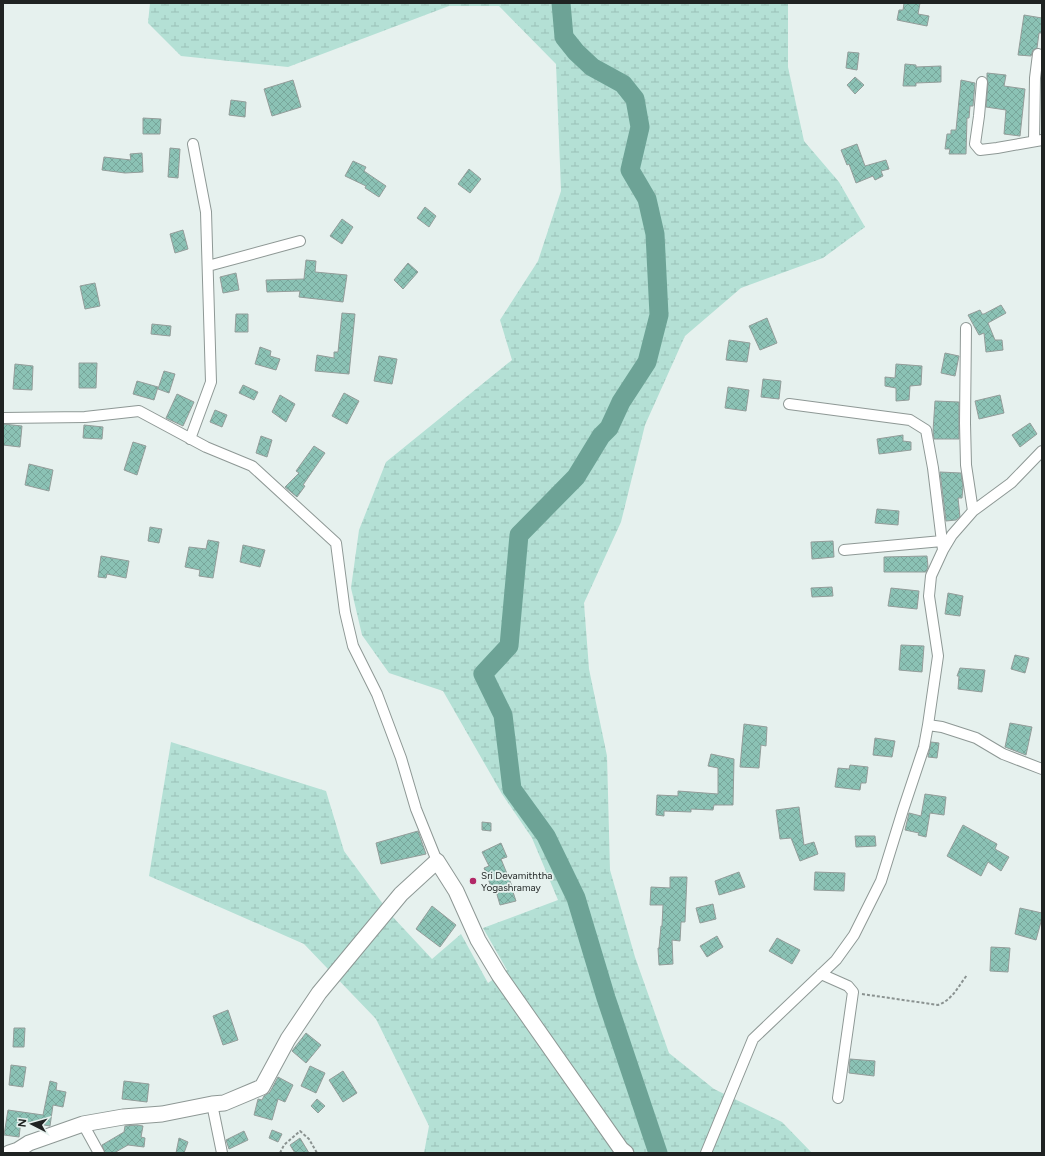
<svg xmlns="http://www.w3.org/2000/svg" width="1045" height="1156" viewBox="0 0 1045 1156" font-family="Figtree,sans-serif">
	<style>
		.wetland { fill: url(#wetland-marsh) }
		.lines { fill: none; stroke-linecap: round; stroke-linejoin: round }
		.river { stroke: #6da396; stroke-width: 19 }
		.building { fill: url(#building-cross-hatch); stroke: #939d9a }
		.street-casing { stroke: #8e9895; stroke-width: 12 }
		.secondary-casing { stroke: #8e9895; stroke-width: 17 }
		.path { stroke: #8a9290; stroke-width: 2; stroke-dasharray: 3 2; stroke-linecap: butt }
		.street { stroke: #fff; stroke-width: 10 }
		.secondary { stroke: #fff; stroke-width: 15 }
		.poi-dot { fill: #b22867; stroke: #e6f1ee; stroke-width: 1.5 }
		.labels { text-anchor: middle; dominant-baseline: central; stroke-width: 3.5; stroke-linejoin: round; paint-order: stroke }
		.poi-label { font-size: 10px; fill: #1f2322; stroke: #e6f1ee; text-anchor: start }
	</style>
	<defs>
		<pattern id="wetland-marsh" width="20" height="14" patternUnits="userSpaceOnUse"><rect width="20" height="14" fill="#b4e0d5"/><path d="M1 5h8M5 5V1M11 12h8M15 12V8" fill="none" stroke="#9ac0b7"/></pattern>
		<pattern id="building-cross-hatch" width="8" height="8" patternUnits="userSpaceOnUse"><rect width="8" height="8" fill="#8bc2b5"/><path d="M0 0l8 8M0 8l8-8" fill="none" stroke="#78a69b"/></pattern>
	</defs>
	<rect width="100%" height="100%" fill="#e6f1ee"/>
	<!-- wetland -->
	<path class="wetland" d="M150,3H788V67L804,141L839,182L865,227L823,258L741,288L685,336L645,425L621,522L584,603L589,669L607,756L610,870L635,957L669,1053L714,1089L782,1122L812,1153H424L429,1126L376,1019L304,944L149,876L171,742L326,791L344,851L391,915L432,959L461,934L488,983L507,970L483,928L558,900L532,838L502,794L443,691L389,673L362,635L351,588L359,530L386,462L512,360L500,320L538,261L561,191L556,64L499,6H449L288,67L181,56L148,23Z"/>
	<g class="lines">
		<!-- river -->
		<path class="river" d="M561,3L564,37L576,52L592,67L623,84L635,99L640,127L630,170L647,199L655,234L659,315L647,362L621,402L609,428L601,436L576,477L519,535L509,646L483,674L503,715L512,789L546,836L576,898L606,998L658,1153"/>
	</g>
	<!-- building -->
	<path class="building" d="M904,3H920L918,14L929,16L927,26L897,20L899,10H903Z
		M1024,15L1042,18V33H1039L1037,48L1033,50L1031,56L1018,55Z
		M848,52L859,53L857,70L846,68Z
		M905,64L916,65V67L941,66V82L916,83V86H903Z
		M987,73L1006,75L1004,86L1025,89L1020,136L1004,134L1006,110L986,107L988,83L987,78Z
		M855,77L864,85L855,94L847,85Z
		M293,80L301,107L272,116L264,89Z
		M961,80L975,83L973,106H970L969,118H967L966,154H949L950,149H945L947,134H951V130H956Z
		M231,100L246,102L245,117L229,115Z
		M143,118L161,119L160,134H143Z
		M857,144L865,166L886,160L889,169L881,171L883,176L875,180L873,176L856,183L849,164L847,165L841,150Z
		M170,148L180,149L178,178L168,177Z
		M142,153L143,172L125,173L102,170L104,157L131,160L130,154Z
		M353,161L366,167L364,171L386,186L379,197L365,188L366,186L345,176Z
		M469,169L481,179L470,193L458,184Z
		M425,207L436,216L429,227L417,218Z
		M342,219L353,227L342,244L330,236Z
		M183,230L188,249L175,253L170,234Z
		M306,260L316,261L315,272L347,275L343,302L299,297L300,291L267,292L266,280L304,279Z
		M408,263L418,272L403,289L394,280Z
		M236,273L239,290L223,293L220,277Z
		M95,283L100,306L85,309L80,286Z
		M1001,305L1006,313L988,323L995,340H1002L1003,350L986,352L984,333L979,335L968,315L980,310L982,314H984Z
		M342,313L355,314L349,374L315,371L317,355L334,358V352H338Z
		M236,314H248V332H235Z
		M767,318L777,343L760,350L749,326Z
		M152,324L171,326L170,336L151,334Z
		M729,340L750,343L747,362L726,360Z
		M260,347L271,351L270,356L280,359L276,370L255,364Z
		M945,353L959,356L955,376L941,373Z
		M379,356L397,359L392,384L374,381Z
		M79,363H97L96,388H79Z
		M15,364L33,366L32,390L13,389Z
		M896,364L922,366L921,385L910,386L909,400L896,401V388L885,386V377L895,378Z
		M164,371L175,374L169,393L158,389Z
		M763,379L781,381L779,399L761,397Z
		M137,381L158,387L154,400L133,394Z
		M243,385L258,392L254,400L239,393Z
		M728,387L749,390L746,411L725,408Z
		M344,393L359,401L347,424L332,416Z
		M177,394L194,402L183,426L166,418Z
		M280,395L295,404L286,422L272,412Z
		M1000,395L1004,413L979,419L975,401Z
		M935,401L959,402V439H934L933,431Z
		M215,410L227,415L222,427L210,422Z
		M1030,423L1037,434L1020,447L1012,435Z
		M3,424L22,426L20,447L3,445Z
		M84,425L103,427L102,439L83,438Z
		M903,435V441L911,442V450L879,454L877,439Z
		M261,436L272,440L267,457L256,453Z
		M133,442L146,446L137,475L124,470Z
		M314,446L325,453L303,485L305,486L297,497L285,487L299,473L296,471Z
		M29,464L53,470L49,491L25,485Z
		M940,472L961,473L963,486L962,498H958L960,517L956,520L946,521Z
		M877,509L899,511L898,525L875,523Z
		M150,527L162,529L159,543L148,541Z
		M208,540L219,542L213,578L199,576L200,570L185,567L189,547L206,549Z
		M833,541L834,557L812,559L811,542Z
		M243,545L265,550L260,567L240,562Z
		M101,556L129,561L126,578L107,574L106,578L98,577Z
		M927,556L928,567L926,572H884V557Z
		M832,587L833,596L812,597L811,588Z
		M891,588L919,591L917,609L888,606Z
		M948,593L963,596L960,616L945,614Z
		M901,645L924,646L922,672L899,670Z
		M1015,655L1029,658L1025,673L1011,669Z
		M960,668L985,670L982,692L958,689L959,676H957Z
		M1010,723L1032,727L1026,755L1005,747Z
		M744,724L767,727L766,746L761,745L759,768L740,767Z
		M875,738L895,741L892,757L873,755Z
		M931,742L939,743L937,758L928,757Z
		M711,754L734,759L733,805H714L713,810L691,809V812L664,811V816L656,815L657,795L678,796V791L718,794V768L708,766Z
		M850,765L868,767L866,783H861L860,790L835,787L838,768L849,769Z
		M925,794L946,797L944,815L930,813L926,837L918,835L919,833L905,830L909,813L921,816Z
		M799,807L804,845L814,842L818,854L800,861L791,838L780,839L776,810Z
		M482,822L491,823V831L482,830Z
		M963,825L997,844L995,849L1009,857L1001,871L988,862L981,876L947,856Z
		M418,831L426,854L381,864L376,843Z
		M855,836H875L876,846L856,847Z
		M501,843L507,857L501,859L512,886H511L516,901L500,905L496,891L493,892L484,868L489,866L482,852Z
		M739,872L745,887L719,895L715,881Z
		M815,872L845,873L844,891L814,890Z
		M670,877H687L685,922H681L680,941L672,940L673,964L659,965L658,948H659L661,926H662L663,905H650L651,887L670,888Z
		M713,904L716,919L700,923L696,908Z
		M432,906L456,925L440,947L416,929Z
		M1020,908L1042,913V918L1036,940L1015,934Z
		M717,936L723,947L707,957L700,946Z
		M777,938L800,950L792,964L769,951Z
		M991,947L1010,948L1008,972L990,971Z
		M228,1010L238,1040L223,1045L213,1016Z
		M14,1028H25L24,1047H13Z
		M306,1033L321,1045L306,1063L292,1051Z
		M850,1059L875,1061L874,1076L849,1073Z
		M11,1065L26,1067L23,1087L9,1085Z
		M310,1066L325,1073L316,1093L301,1086Z
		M343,1071L357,1093L343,1102L329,1080Z
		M278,1077L293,1085L285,1102L278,1099L272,1120L254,1115L258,1099L262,1100L264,1096L270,1092Z
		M50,1081L57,1083L56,1090L66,1092L63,1107L53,1105L50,1126L21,1121L19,1137L4,1135L8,1110L43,1115Z
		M124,1081L149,1084L147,1102L122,1099Z
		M317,1099L325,1106L318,1113L311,1106Z
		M137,1125L143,1126L141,1137L145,1138L144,1147L128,1145L114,1153H105L102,1145L124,1132L125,1126Z
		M272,1130L282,1134L278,1142L269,1138Z
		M244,1131L248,1140L229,1149L226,1140Z
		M179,1138L188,1142L184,1153H176Z
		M300,1138L309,1153H295L290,1145Z"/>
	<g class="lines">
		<defs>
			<path id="street" d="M982,82L979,116L975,144L980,150L997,148L1042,140
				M1034,141L1035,78L1038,54
				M208,266L300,241
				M966,328L965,423L966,465L973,511
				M789,404L910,420L926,430L933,468L943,550
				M3,418L85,417L139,411L206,447L252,466L336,543L345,612L353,646L377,694L401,758L416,809L437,861
				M190,439L211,382L206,212L193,144
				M844,550L942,541
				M928,725L942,727L976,738L1003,754L1042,769
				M821,974L848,986L853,992L838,1098
				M212,1104L222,1153
				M83,1124L99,1153
				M706,1153L753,1039L836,960L854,935L881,881L903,810L924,747L928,725L938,656L929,596L931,576L943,550L952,535L973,511L1011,483L1042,451"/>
			<path id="secondary" d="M9,1153L18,1150L29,1143L83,1124L123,1117L162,1114L212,1104L224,1103L262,1087L288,1039L319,993L401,894L437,861L456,891L478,940L499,975L621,1149L626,1153"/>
		</defs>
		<!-- street casing -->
		<use href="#street" class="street-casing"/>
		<!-- secondary casing -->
		<use href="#secondary" class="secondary-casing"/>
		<!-- path -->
		<path class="path" d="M862,994L938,1005C952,1000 958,987 967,975
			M280,1153L284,1145L300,1131L309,1139L317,1153"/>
		<!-- street -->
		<use href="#street" class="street"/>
		<!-- secondary -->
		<use href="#secondary" class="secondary"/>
	</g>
	<!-- markers -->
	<circle class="poi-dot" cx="473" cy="881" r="4"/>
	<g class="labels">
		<!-- poi labels -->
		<g class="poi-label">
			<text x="481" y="875">Sri Devamiththa<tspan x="481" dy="12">Yogashramay</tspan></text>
		</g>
	</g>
	<!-- border -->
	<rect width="1045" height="1156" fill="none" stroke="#1f2322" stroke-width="8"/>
	<!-- north arrow -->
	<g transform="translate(32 1124) rotate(276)" stroke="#e6f1ee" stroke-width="3" paint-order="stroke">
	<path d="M0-3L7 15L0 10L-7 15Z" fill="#1f2322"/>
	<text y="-6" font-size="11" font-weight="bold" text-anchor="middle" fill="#1f2322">N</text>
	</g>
</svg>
